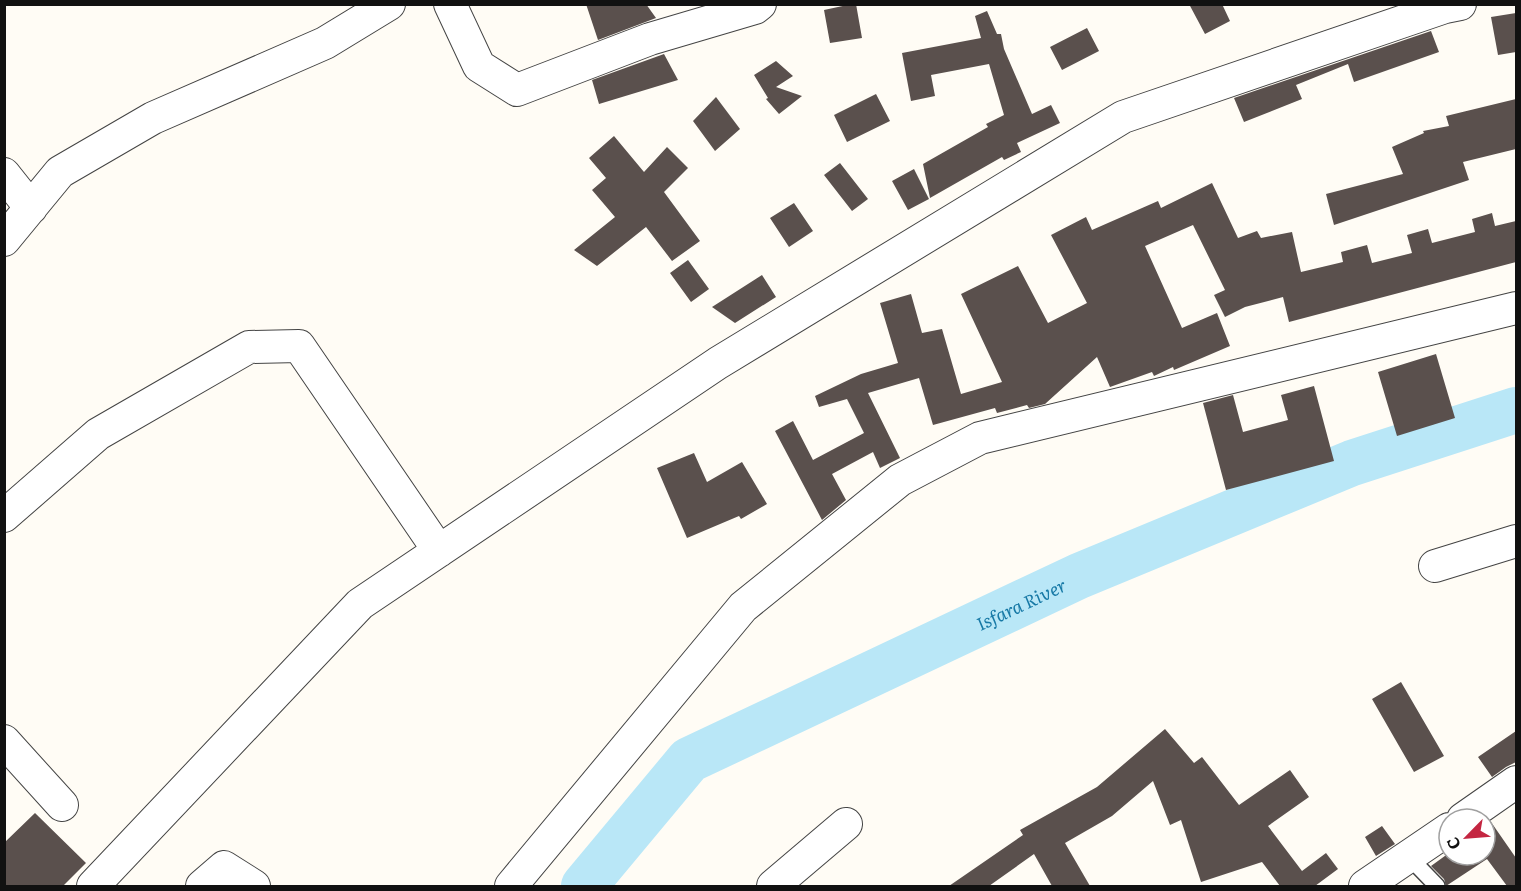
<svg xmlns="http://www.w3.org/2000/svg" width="1521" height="891" viewBox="0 0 1521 891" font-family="Literata,serif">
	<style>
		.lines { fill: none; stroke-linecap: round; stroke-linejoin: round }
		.river { stroke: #b9e7f7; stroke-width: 46 }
		.building { fill: #5a504d }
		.lane-casing { stroke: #444; stroke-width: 18 }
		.street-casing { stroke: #444; stroke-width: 34 }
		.lane { stroke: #fff; stroke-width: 15 }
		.street { stroke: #fff; stroke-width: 32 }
		.labels { text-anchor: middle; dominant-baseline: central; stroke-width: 6; stroke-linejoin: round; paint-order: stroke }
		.water-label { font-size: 18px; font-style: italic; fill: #1779a6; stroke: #fff }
	</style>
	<rect width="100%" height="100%" fill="#fffcf5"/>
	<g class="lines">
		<!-- river -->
		<path class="river" id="s1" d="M584,886L689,760L1079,576L1352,463L1516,410"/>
	</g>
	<!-- building -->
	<path class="building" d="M586,4H646L656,18L598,40Z
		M852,4H856L862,38L830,43L824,10Z
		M1189,4H1222L1230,21L1205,34Z
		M987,11L997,34H1001L1004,49L1032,114L1051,105L1060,123L1017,143L1021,152L1004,160L1002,157L930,198L923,164L988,127L986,124L1004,115L989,64L931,75L935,96L911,101L902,53L981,38L975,16Z
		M1516,13V52L1498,55L1491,17Z
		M1087,28L1099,51L1062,70L1050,47Z
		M1431,31L1439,52L1354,82L1348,64L1296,85L1302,99L1244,122L1234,98Z
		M664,54L678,80L599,104L592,80Z
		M776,61L793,76L776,87L802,96L779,114L766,99L768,98L754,75Z
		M876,94L890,121L847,142L834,115Z
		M716,97L740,129L715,151L693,121Z
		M1516,99V149L1463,162L1469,180L1334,225L1326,194L1403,174L1392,147L1424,133L1423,131L1449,126L1446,116Z
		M614,136L644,172L667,147L688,168L664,192L700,241L672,261L646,227L597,266L574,250L615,217L592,190L606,178L589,158Z
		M840,163L868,199L852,211L824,175Z
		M914,169L929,199L908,210L892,181Z
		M1212,183L1238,238L1257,231L1261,238L1292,232L1301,272L1343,262L1341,252L1367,245L1372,263L1412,253L1407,235L1428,229L1432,243L1475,232L1472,219L1492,213L1495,226L1516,221V262L1289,322L1283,297L1245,307L1225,317L1214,295L1225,290L1193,225L1145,246L1182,328L1217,313L1230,346L1174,370L1173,367L1154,376L1152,372L1110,387L1097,357L1045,404L1029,408L1027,405L997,413L995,408L933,425L919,378L868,393L900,458L880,468L873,452L832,474L846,500L822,520L775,431L793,421L813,460L864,433L847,399L819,407L815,396L861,374L898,363L880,303L911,294L922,333L942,329L961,394L1002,382L961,294L1018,266L1048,323L1087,303L1051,235L1086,217L1092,230L1158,201L1161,208Z
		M794,203L813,231L789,247L770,218Z
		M688,260L709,289L691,302L670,273Z
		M762,275L776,297L735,323L712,307Z
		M1436,354L1455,418L1397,436L1378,372Z
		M1314,386L1334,461L1226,490L1203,403L1233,395L1243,432L1288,420L1281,395Z
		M694,453L707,482L742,462L767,504L741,519L739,516L687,538L657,468Z
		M1401,682L1444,756L1414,772L1372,699Z
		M1165,729L1194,763L1202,757L1239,805L1290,770L1309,797L1268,826L1302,871L1326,853L1338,869L1315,886H1280L1262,862L1201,882L1181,820L1170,825L1153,781L1112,816L1065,843L1090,886H1052L1034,854L989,886H949L1023,835L1020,830L1097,787Z
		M1516,731V762L1506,767L1492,777L1478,757Z
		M35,813L86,863L63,886H4V843Z
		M1491,822L1516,858V886H1507L1487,859L1446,886L1444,879L1431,866L1449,853V855H1485V827Z
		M1382,826L1395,844L1376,856L1365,837Z"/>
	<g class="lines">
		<defs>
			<path id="lane" d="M1409,857L1437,886"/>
			<path id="street" d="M450,4L479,66L517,90L650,39L755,8L760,4
				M4,174L31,208
				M4,240L60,172L153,118L325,43L389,4
				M4,516L98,434L249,347L299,346L439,551
				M1435,566L1516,541
				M4,741L62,805
				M1463,819L1516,782
				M93,886L360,604L718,363L1123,117L1445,7L1460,4
				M202,886L224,867L254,886
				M511,886L743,607L900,480L980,438L1516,308
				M773,886L846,824
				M1365,886L1449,829"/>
		</defs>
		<!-- lane casing -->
		<use href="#lane" class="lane-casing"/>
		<!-- street casing -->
		<use href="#street" class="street-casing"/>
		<!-- lane -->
		<use href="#lane" class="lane"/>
		<!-- street -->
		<use href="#street" class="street"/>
	</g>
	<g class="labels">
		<!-- water labels -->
		<g class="water-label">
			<text stroke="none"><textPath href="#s1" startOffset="531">Isfara River</textPath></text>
		</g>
	</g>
	<!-- border -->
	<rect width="1521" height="891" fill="none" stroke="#111111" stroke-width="12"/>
	<!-- north arrow -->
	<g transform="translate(1467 837) rotate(245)"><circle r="28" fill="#ffffff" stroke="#a0a0a0" stroke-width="1.5"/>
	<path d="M0-4.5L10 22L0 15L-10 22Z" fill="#c42641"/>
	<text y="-9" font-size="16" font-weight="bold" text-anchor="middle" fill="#111111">С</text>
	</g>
</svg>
